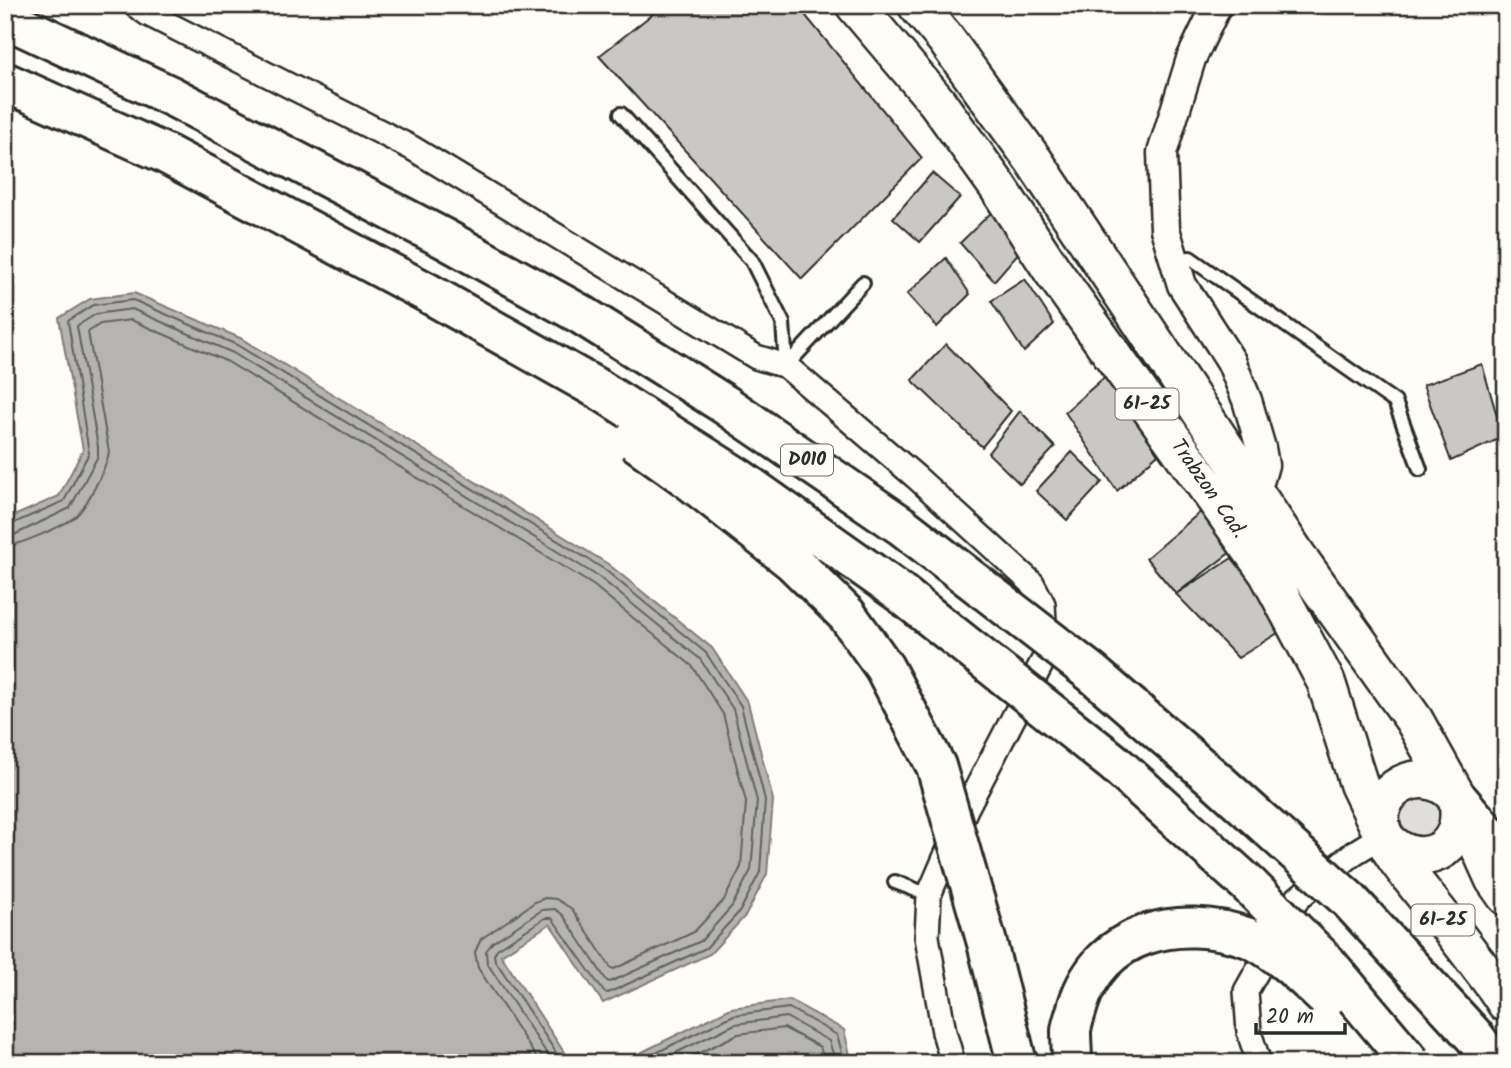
<svg xmlns="http://www.w3.org/2000/svg" width="1511" height="1068" viewBox="0 0 1511 1068" font-family="Kalam,sans-serif">
	<style>
		.green { fill: #dfdeda; stroke: #858482; stroke-width: 2 }
		.water { fill: #b5b4b1; stroke: #7e7d7b; stroke-width: 2 }
		.lines { fill: none; stroke-linecap: round; stroke-linejoin: round }
		.shore { stroke: #626261; stroke-width: 2 }
		.building { fill: #c9c8c4; stroke: #2b2b2b; stroke-width: 2 }
		.service-casing { stroke: #2b2b2b; stroke-width: 18 }
		.minor-casing { stroke: #2b2b2b; stroke-width: 28 }
		.tertiary-casing { stroke: #2b2b2b; stroke-width: 33 }
		.primary-casing { stroke: #2b2b2b; stroke-width: 42 }
		.trunk-casing { stroke: #2b2b2b; stroke-width: 44 }
		.service { stroke: #fdfcf7; stroke-width: 12 }
		.minor { stroke: #fdfcf7; stroke-width: 23 }
		.tertiary { stroke: #fdfcf7; stroke-width: 28 }
		.primary { stroke: #fdfcf7; stroke-width: 37 }
		.trunk { stroke: #fdfcf7; stroke-width: 38 }
		.trunk-bridge-casing { stroke: #2b2b2b; stroke-width: 44; stroke-linecap: butt }
		.trunk-bridge { stroke: #fdfcf7; stroke-width: 38 }
		.labels { text-anchor: middle; dominant-baseline: central; stroke-width: 5; stroke-linejoin: round; paint-order: stroke }
		.shield { fill: #fdfcf7; stroke: #6a6a68; stroke-width: 2 }
		.shield-label { font-size: 19px; font-weight: bold; fill: #2b2b2b }
		.street-label { font-size: 21px; fill: #2b2b2b; stroke: #fdfcf7 }
	</style>
	<rect width="100%" height="100%" fill="#fdfcf7"/>
	<filter id="ink" filterUnits="userSpaceOnUse"><feTurbulence type="fractalNoise" baseFrequency=".0143" numOctaves="2"/><feDisplacementMap in="SourceGraphic" scale="14" xChannelSelector="R" yChannelSelector="G"/><feConvolveMatrix kernelMatrix="1 2 1 2 8 2 1 2 1" color-interpolation-filters="sRGB"/></filter>
	<g filter="url(#ink)">
		<!-- green -->
		<path class="green" d="M1419,790L1445,810L1433,839L1401,835L1394,811Z"/>
		<!-- water -->
		<path class="water" d="M134,293L240,338L382,424L608,564L712,648L748,703L773,800L767,874L746,915L710,954L603,1003L550,924L501,955L571,1063H5V520L59,496L83,450L59,318L90,299Z
			M790,1000L844,1030L852,1063H620L731,1008Z"/>
		<g class="lines">
			<!-- shore -->
			<path class="shore" d="M5,527L64,501L89,453L68,321L93,305L133,300L237,345L604,569L706,653L741,706L765,800L760,872L740,911L706,948L608,993L604,992L552,918H545L497,949L494,955L495,960L563,1063
				M5,536L14,535L70,508L98,456V447L77,326L96,314L132,309L233,353L599,577L700,659L733,709L757,801L751,870L732,906L701,941L610,982L607,981L563,915L555,909L542,910L493,942L486,951L487,963L553,1063
				M5,546C18,546 66,525 76,516C87,506 107,466 109,452L88,332L100,324L131,320L228,362L593,585L692,666L723,714L746,802L741,867L724,900L694,932L614,969L611,968L572,909L556,899L545,898L535,902L481,939L475,952L478,968L540,1063
				M635,1063L734,1015L789,1008L837,1035L845,1063
				M655,1063L735,1024L786,1017L829,1041L836,1063
				M679,1063L738,1034L784,1028L820,1047L825,1063"/>
		</g>
		<!-- building -->
		<path class="building" d="M664,5H797L922,158L802,279L599,56Z
			M932,173L960,197L920,242L893,218Z
			M1000,204L1028,242L994,281L960,243Z
			M946,258L970,294L937,327L907,294Z
			M1025,279L1054,324L1024,352L991,301Z
			M946,344L1011,411L982,447L912,380Z
			M1482,364L1503,437L1451,461L1423,385Z
			M1108,374L1158,454L1117,491L1065,412Z
			M1020,411L1055,447L1020,484L988,453Z
			M1072,452L1102,482L1067,520L1036,491Z
			M1204,509L1236,548L1176,594L1146,558Z
			M1232,558L1289,626L1238,658L1176,594Z"/>
		<g class="lines">
			<defs>
				<path id="service" d="M621,114L752,261L783,323L786,366
					M1175,261L1190,258L1395,402L1420,469
					M786,366L863,283
					M895,882L929,895"/>
				<path id="minor" d="M135,5L148,14L412,148L756,357L786,366L916,477L1032,583L1043,604L1046,655L966,809L929,895L927,937L944,1032L953,1063
					M1259,1063L1249,1032L1246,991L1298,898L1354,853L1383,835"/>
				<path id="tertiary" d="M1217,5L1191,59L1162,153L1165,229L1182,285L1231,361L1247,400L1261,448L1264,465L1260,479L1249,486"/>
				<path id="primary" d="M855,5L937,102L998,187L1052,270L1268,573L1326,682L1359,785L1383,835C1410,871 1461,858 1459,811C1458,805 1459,800 1455,796C1426,760 1367,788 1383,834C1389,851 1404,869 1415,883C1434,907 1453,931 1471,955C1483,971 1496,986 1506,1003
					M917,5L944,37L1034,161L1297,556L1414,720L1458,799L1494,879L1506,896"/>
				<path id="trunk" d="M1458,799L1506,855"/>
			</defs>
			<!-- service casing -->
			<use href="#service" class="service-casing"/>
			<!-- minor casing -->
			<use href="#minor" class="minor-casing"/>
			<!-- tertiary casing -->
			<use href="#tertiary" class="tertiary-casing"/>
			<!-- primary casing -->
			<use href="#primary" class="primary-casing"/>
			<!-- trunk casing -->
			<use href="#trunk" class="trunk-casing"/>
			<!-- service -->
			<use href="#service" class="service"/>
			<!-- minor -->
			<use href="#minor" class="minor"/>
			<!-- tertiary -->
			<use href="#tertiary" class="tertiary"/>
			<!-- primary -->
			<use href="#primary" class="primary"/>
			<!-- trunk -->
			<use href="#trunk" class="trunk"/>
			<defs>
				<path id="trunk-bridge" d="M5,18L173,97L445,239L582,315L724,404L902,526L1092,673L1219,783L1350,901L1474,1036L1494,1063
					M5,82L166,154L428,293L600,390L737,477L899,592L1114,763L1248,884L1326,962L1411,1063
					M634,440L687,478L792,561L847,615L884,667L936,766L987,943L1017,1063
					M1072,1063C1072,1052 1071,1041 1071,1031C1072,1022 1076,1013 1078,1005C1101,931 1179,914 1246,937C1272,946 1306,979 1326,998"/>
			</defs>
			<!-- trunk-bridge casing -->
			<use href="#trunk-bridge" class="trunk-bridge-casing"/>
			<!-- trunk-bridge -->
			<use href="#trunk-bridge" class="trunk-bridge"/>
		</g>
	</g>
	<g class="labels">
		<!-- shield labels -->
		<g class="shield">
			<rect x="1115.5" y="388.5" width="63" height="31" rx="5"/>
			<rect x="781" y="444.5" width="52" height="31" rx="5"/>
			<rect x="1411.5" y="904.5" width="63" height="31" rx="5"/>
		</g>
		<g class="shield-label">
			<text x="1147" y="404">61-25</text>
			<text x="807" y="460">D010</text>
			<text x="1443" y="920">61-25</text>
		</g>
		<!-- street labels -->
		<g class="street-label">
			<text transform="translate(1208 489) rotate(55)">Trabzon Cad.</text>
		</g>
	</g>
	<!-- margin -->
	<rect width="1511" height="1068" fill="none" stroke="#fdfcf7" stroke-width="28"/>
	<rect x="14" y="14" width="1483" height="1040" fill="none" stroke="#2b2b2b" stroke-width="2.5" filter="url(#ink)"/>
	<!-- scale -->
	<path d="M1256 1023v10h89v-10" fill="none" stroke="#2b2b2b" stroke-width="3.5"/>
	<text x="1266" y="1023" font-size="21" fill="#2b2b2b" stroke="#fdfcf7" stroke-width="5" paint-order="stroke">20 m</text>
</svg>
